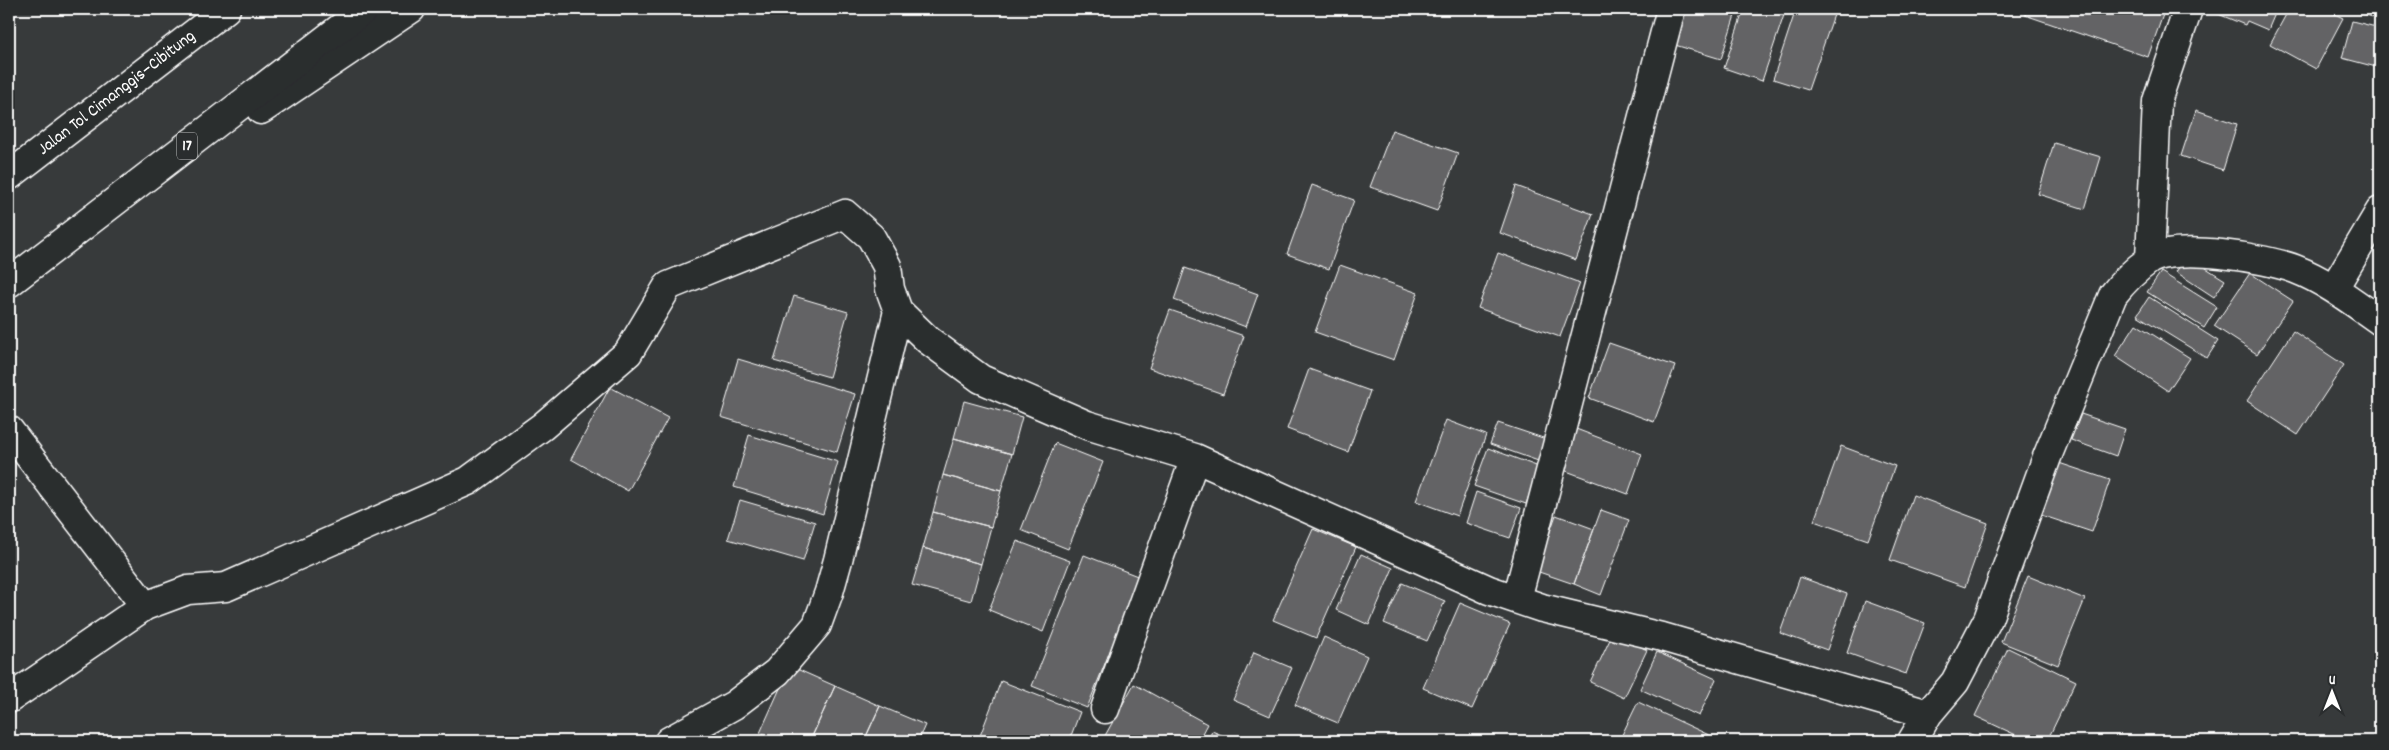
<svg xmlns="http://www.w3.org/2000/svg" width="2389" height="750" viewBox="0 0 2389 750" font-family="Dekko,sans-serif">
	<style>
		.building { fill: #636465; stroke: #fff }
		.lines { fill: none; stroke-linecap: round; stroke-linejoin: round }
		.minor-casing { stroke: #fff; stroke-width: 31 }
		.highway-casing { stroke: #fff; stroke-width: 31 }
		.minor { stroke: #2a2d2e; stroke-width: 28 }
		.highway { stroke: #2a2d2e; stroke-width: 28 }
		.labels { text-anchor: middle; dominant-baseline: central; stroke-width: 4.5; stroke-linejoin: round; paint-order: stroke }
		.shield { fill: #2a2d2e; stroke: #bfc0c0; stroke-width: 1 }
		.shield-label { font-size: 16px; font-weight: bold; fill: #fff }
		.street-label { font-size: 18px; fill: #fff; stroke: #2a2d2e }
	</style>
	<rect width="100%" height="100%" fill="#373a3b"/>
	<filter id="ink" filterUnits="userSpaceOnUse"><feTurbulence type="fractalNoise" baseFrequency=".02" numOctaves="2"/><feDisplacementMap in="SourceGraphic" scale="10" xChannelSelector="R" yChannelSelector="G"/><feConvolveMatrix kernelMatrix="1 2 1 2 8 2 1 2 1" color-interpolation-filters="sRGB"/></filter>
	<g filter="url(#ink)">
		<!-- building -->
		<path class="building" d="M1687,9H1737L1721,59L1675,45Z
			M1744,9H1786L1762,81L1724,68Z
			M1796,9H1836L1808,90L1773,79Z
			M2027,9H2165L2148,57L2025,15Z
			M2206,9H2277L2268,30L2247,21L2245,25Z
			M2289,9H2325L2343,18L2316,69L2270,44Z
			M2351,9H2380V20Z
			M2352,21L2380,28V68L2342,58Z
			M2196,110L2237,124L2223,170L2181,156Z
			M1392,130L1458,153L1437,211L1370,187Z
			M2054,143L2101,157L2085,209L2038,194Z
			M1312,185L1354,200L1329,269L1287,254Z
			M1516,186L1593,214L1576,260L1500,233Z
			M1498,253L1580,283L1560,337L1478,308Z
			M2187,256L2225,280L2214,297L2176,272Z
			M1340,265L1418,293L1394,360L1315,332Z
			M1185,268L1258,294L1246,327L1174,300Z
			M2161,272L2217,307L2204,328L2147,292Z
			M2250,273L2293,301L2257,354L2214,326Z
			M794,296L848,312L829,377L774,361Z
			M2149,297L2218,341L2207,358L2137,315Z
			M1170,310L1244,336L1223,394L1149,368Z
			M2136,324L2190,358L2168,391L2115,356Z
			M2293,331L2344,365L2298,435L2247,401Z
			M1609,343L1675,366L1654,422L1589,398Z
			M738,359L855,394L837,452L721,417Z
			M1309,369L1370,391L1348,452L1287,429Z
			M610,387L668,418L628,491L571,459Z
			M964,401L1022,417L1012,454L954,438Z
			M2081,414L2125,429L2116,456L2071,440Z
			M1446,420L1486,435L1457,516L1416,501Z
			M1498,423L1549,440L1541,462L1490,444Z
			M1576,429L1642,454L1628,494L1561,469Z
			M749,435L838,462L823,514L734,487Z
			M954,438L1012,454L1001,491L943,475Z
			M1055,443L1103,462L1068,549L1021,530Z
			M1841,446L1895,466L1868,540L1814,521Z
			M1488,448L1539,467L1526,504L1474,486Z
			M2059,463L2110,480L2092,532L2041,515Z
			M943,475L1001,491L991,527L933,512Z
			M1476,492L1521,508L1510,538L1466,523Z
			M1913,495L1988,523L1965,587L1890,560Z
			M740,500L815,522L803,561L728,539Z
			M1601,510L1629,520L1601,595L1574,584Z
			M933,512L991,527L981,564L923,548Z
			M1556,515L1594,529L1574,584L1536,571Z
			M1313,529L1356,547L1316,638L1273,620Z
			M1017,541L1070,561L1043,632L989,610Z
			M923,548L981,564L971,601L912,585Z
			M1361,554L1393,568L1369,625L1336,610Z
			M1084,555L1140,577L1087,708L1032,686Z
			M2028,576L2085,599L2058,665L2001,642Z
			M1800,577L1847,594L1827,650L1780,633Z
			M1402,583L1445,601L1427,641L1384,623Z
			M1865,601L1925,623L1906,674L1847,653Z
			M1460,603L1510,624L1472,709L1423,688Z
			M1613,633L1647,650L1624,698L1590,682Z
			M1324,637L1367,656L1338,723L1295,705Z
			M2008,648L2076,681L2047,741H2029L1975,716Z
			M1254,652L1292,668L1270,716L1233,700Z
			M1657,652L1716,679L1699,716L1640,689Z
			M790,666L835,686L810,741H779L760,733Z
			M1001,681L1080,712L1069,741H978Z
			M1134,684L1207,724L1198,741H1102Z
			M835,686L880,706L864,741H810Z
			M1638,702L1711,736L1708,741H1619Z
			M880,706L925,725L918,741H864Z
			M1212,731L1236,741H1208Z
			M1968,733L1986,741H1964Z"/>
		<g class="lines">
			<defs>
				<path id="minor" d="M2150,259L2157,101L2188,9
					M2334,288L2380,211
					M9,430L145,606
					M1517,599L1671,9
					M9,699L145,606L188,590L226,587L468,481L543,426L628,353L668,286L845,214L871,237L887,266L890,289L898,311L928,340L981,379L1087,425L1195,458L1489,590L1542,608L1662,637L1928,714L1955,682L1988,619L2047,457L2113,295C2123,282 2135,270 2149,260C2176,243 2266,258 2295,269C2326,281 2353,302 2380,321
					M1105,709L1195,458
					M669,741L734,705L777,672L817,625L829,592L838,560L898,311
					M1912,741L1928,714"/>
				<g id="highway">
					<path d="M261,110L411,9"/>
					<path id="s1" d="M9,176L226,9"/>
					<path d="M9,283L365,9"/>
				</g>
			</defs>
			<!-- minor casing -->
			<use href="#minor" class="minor-casing"/>
			<!-- highway casing -->
			<use href="#highway" class="highway-casing"/>
			<!-- minor -->
			<use href="#minor" class="minor"/>
			<!-- highway -->
			<use href="#highway" class="highway"/>
		</g>
	</g>
	<g class="labels">
		<!-- shield labels -->
		<rect class="shield" x="177" y="132.5" width="20" height="27" rx="4"/>
		<g class="shield-label">
			<text x="187" y="146">17</text>
		</g>
		<!-- street labels -->
		<g class="street-label">
			<text stroke="none"><textPath href="#s1" startOffset="136">Jalan Tol Cimanggis–Cibitung</textPath></text>
		</g>
	</g>
	<!-- margin -->
	<rect width="2389" height="750" fill="none" stroke="#2a2d2e" stroke-width="30"/>
	<rect x="15" y="15" width="2359" height="720" fill="none" stroke="#fff" stroke-width="2" filter="url(#ink)"/>
	<!-- north arrow -->
	<g transform="translate(2332 692)" stroke="#2a2d2e" stroke-width="4" paint-order="stroke">
	<path d="M0-4L9 19L0 12L-9 19Z" fill="#ffffff"/>
	<text y="-8" font-size="14" font-weight="bold" text-anchor="middle" fill="#ffffff">U</text>
	</g>
</svg>
